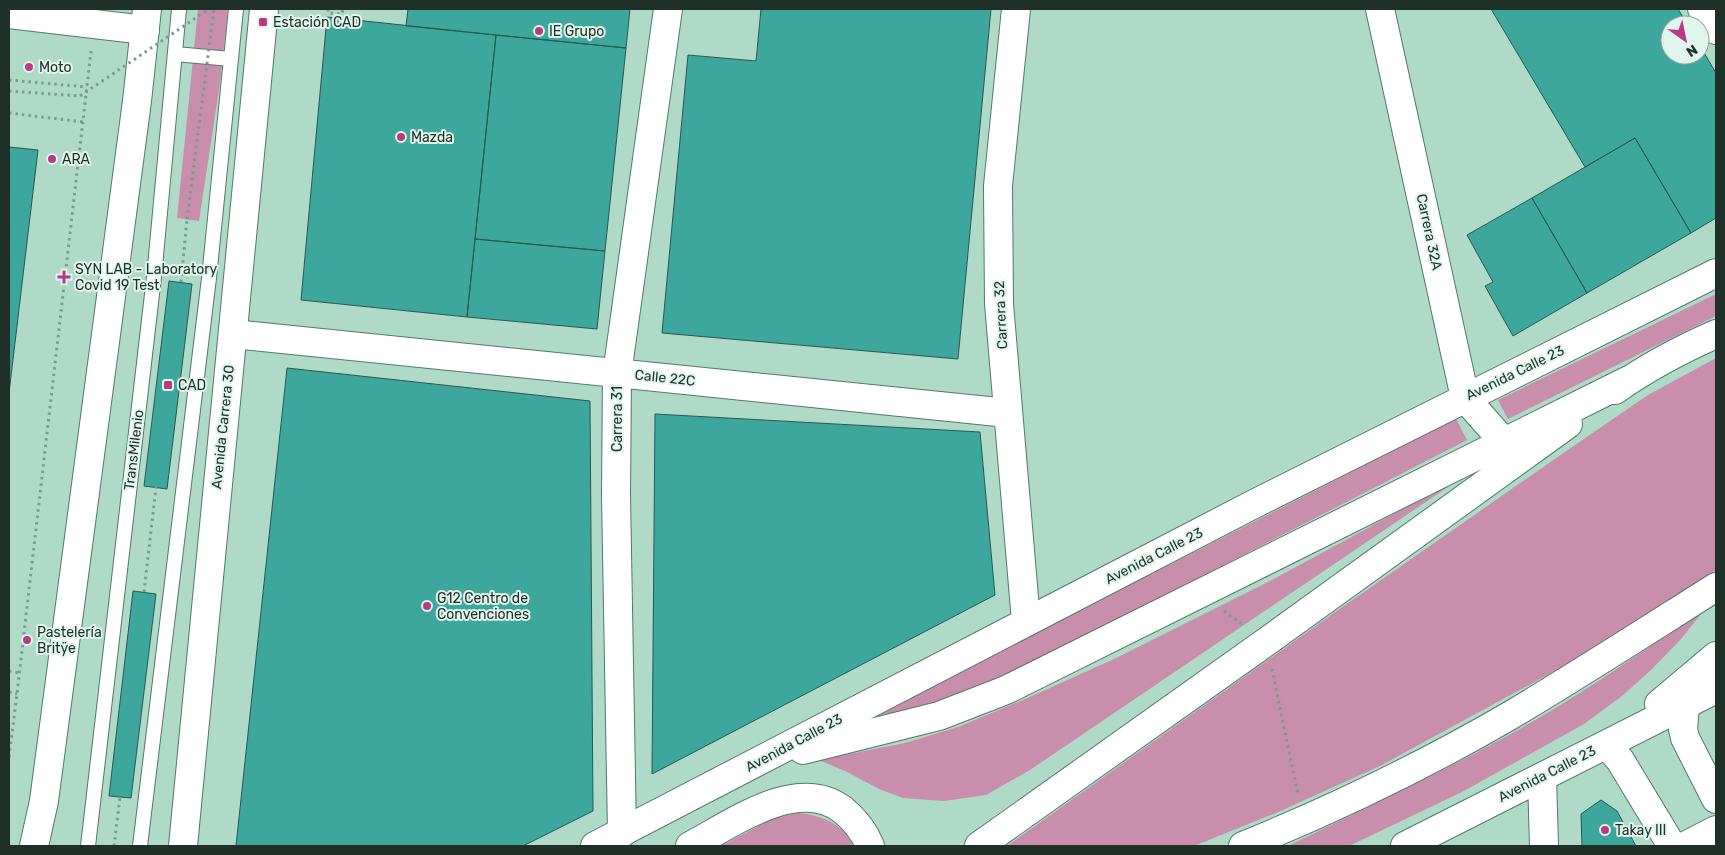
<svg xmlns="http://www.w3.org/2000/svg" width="1725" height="855" viewBox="0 0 1725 855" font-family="Rubik,sans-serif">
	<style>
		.green { fill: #c88eac }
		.building { fill: #3da69d; stroke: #2a5854 }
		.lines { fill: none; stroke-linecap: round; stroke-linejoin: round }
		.service-casing { stroke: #527969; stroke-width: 16 }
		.minor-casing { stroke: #527969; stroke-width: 30 }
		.secondary-casing { stroke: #527969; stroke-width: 30 }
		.trunk-casing { stroke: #527969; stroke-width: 30 }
		.path { stroke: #7a9c8e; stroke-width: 3; stroke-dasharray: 2.5 4; stroke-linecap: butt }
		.service { stroke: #fff; stroke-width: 14 }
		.minor { stroke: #fff; stroke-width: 28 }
		.secondary { stroke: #fff; stroke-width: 28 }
		.trunk { stroke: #fff; stroke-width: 28 }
		.path-bridge { stroke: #7a9c8e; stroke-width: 3; stroke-dasharray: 2.5 4; stroke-linecap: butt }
		.poi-dot { fill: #b83986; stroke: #e0f5ec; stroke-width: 2 }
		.labels { text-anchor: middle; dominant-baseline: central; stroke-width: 4; stroke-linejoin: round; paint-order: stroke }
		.poi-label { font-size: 14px; fill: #1f3029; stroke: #e0f5ec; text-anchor: start }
		.street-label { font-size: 14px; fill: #1f3029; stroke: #e0f5ec }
	</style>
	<rect width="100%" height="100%" fill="#afdac8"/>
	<!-- green -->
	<path class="green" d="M198,9H228L220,83L199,221L177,218Z
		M1716,294V316L1508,419L1498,400Z
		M1716,358V571L1573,661L1380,766L1276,813L1194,846H1007L1331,615L1559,456L1648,395Z
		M1456,419L1467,440L1051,654L958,694L905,712L874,715Z
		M1464,476L1030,770L986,795L944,801L903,798L879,789L847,772L819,760L905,743L958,727L1023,700L1114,659L1270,581Z
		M1704,610L1681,639L1651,670L1622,696L1584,724L1462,792L1349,846H1288C1370,806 1453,767 1532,722C1591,688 1647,648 1704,610Z
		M799,813C823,816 842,823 853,846H721L775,817Z"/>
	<!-- building -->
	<path class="building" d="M408,9H630L626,48L406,26Z
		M761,9H991L958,359L662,333L688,55L756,61Z
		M1491,9H1678L1688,25H1670V55H1700V46L1716,73V218L1691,233L1635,138L1585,167Z
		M327,17L496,35L467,317L301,300Z
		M496,35L626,48L605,251L475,239Z
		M1635,138L1691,233L1587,293L1532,198Z
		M9,147L38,150L9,393Z
		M1532,198L1587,293L1513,336L1485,286L1493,282L1467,235Z
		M475,239L605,251L597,329L467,317Z
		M169,281L192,284L167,489L144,486Z
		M287,368L590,401L593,811L523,846H236Z
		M655,414L980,432L995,595L652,774Z
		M133,591L156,594L131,798L109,796Z
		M1601,800L1617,811L1636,846H1582L1581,814Z"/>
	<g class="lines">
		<defs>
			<path id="service" d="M175,54L231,59
				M88,846L154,277L179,9
				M140,846L209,278L236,9"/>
			<path id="minor" d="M1016,9L998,186L999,304L1026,621
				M1380,9L1465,398L1503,441
				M1702,9L1716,30
				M9,14L145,30
				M233,334L1008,413
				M1542,777L1544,846
				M622,833L616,495L617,374L668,9"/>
			<path id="secondary" d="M1685,705L1683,729L1685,738L1716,799
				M1604,746L1613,752L1620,760L1672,846
				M1685,846L1716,830"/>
			<path id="trunk" d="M1615,390C1646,368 1682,349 1716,334
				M1659,704L1716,656
				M803,750L939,716L1006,690L1629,380
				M34,846L44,801L137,101L147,9
				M183,846L264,9
				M595,846L1252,505L1716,273
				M690,846C732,824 797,775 843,810C855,820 864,831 870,846
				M979,846L1266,642L1568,424
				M1243,846C1334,809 1425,765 1511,715C1580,674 1648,630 1716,587
				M1405,846L1716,689"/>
		</defs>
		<!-- service casing -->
		<use href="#service" class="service-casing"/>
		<!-- minor casing -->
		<use href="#minor" class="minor-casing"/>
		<!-- secondary casing -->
		<use href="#secondary" class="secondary-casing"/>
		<!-- trunk casing -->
		<use href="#trunk" class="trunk-casing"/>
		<!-- path -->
		<path class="path" d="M328,9V13L342,14L343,9
			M9,80L87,87
			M9,91L80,96
			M9,113L83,122
			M181,282L187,219
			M144,592L156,487
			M1224,611L1243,625
			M1272,669L1298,795
			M9,671L20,673
			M9,692L17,694
			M9,757L17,694L91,51
			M114,846L120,797"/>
		<!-- service -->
		<use href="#service" class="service"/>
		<!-- minor -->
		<use href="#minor" class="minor"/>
		<!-- secondary -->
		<use href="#secondary" class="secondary"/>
		<!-- trunk -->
		<use href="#trunk" class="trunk"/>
		<!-- path-bridge -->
		<path class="path-bridge" d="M80,96L209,9
			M187,219L214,9"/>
	</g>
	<!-- markers -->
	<g class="poi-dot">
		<rect x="258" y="17" width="10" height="10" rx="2.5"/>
		<circle cx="539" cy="31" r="5"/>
		<circle cx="29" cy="67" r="5"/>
		<circle cx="401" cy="137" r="5"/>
		<circle cx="52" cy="159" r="5"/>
		<path d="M61.5 269.5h5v5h5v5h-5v5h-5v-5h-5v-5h5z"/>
		<rect x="163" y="380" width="10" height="10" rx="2.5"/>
		<circle cx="427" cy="606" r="5"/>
		<circle cx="27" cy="640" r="5"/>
		<circle cx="1605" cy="830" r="5"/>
	</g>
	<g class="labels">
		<!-- poi labels -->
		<g class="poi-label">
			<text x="273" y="22">Estación CAD</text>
			<text x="549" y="31">IE Grupo</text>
			<text x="39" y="67">Moto</text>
			<text x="411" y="137">Mazda</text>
			<text x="62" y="159">ARA</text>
			<text x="75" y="269">SYN LAB - Laboratory<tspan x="75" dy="16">Covid 19 Test</tspan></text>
			<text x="178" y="385">CAD</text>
			<text x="437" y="598">G12 Centro de<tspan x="437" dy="16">Convenciones</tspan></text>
			<text x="37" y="632">Pastelería<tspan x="37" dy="16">Britÿe</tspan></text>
			<text x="1615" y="830">Takay III</text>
		</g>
		<!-- street labels -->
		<g class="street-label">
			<text transform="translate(1429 232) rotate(78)">Carrera 32A</text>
			<text transform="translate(1001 315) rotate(-93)">Carrera 32</text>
			<text transform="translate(1515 373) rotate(-26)">Avenida Calle 23</text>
			<text transform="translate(665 378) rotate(6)">Calle 22C</text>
			<text transform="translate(617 419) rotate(-90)">Carrera 31</text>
			<text transform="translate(223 427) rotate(-84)">Avenida Carrera 30</text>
			<text transform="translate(134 450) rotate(-83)">TransMilenio</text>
			<text transform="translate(1154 556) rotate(-27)">Avenida Calle 23</text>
			<text transform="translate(794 743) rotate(-28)">Avenida Calle 23</text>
			<text transform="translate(1547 774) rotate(-27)">Avenida Calle 23</text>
		</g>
	</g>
	<!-- border -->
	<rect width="1725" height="855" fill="none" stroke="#1f3029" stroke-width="20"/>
	<!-- north arrow -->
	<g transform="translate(1685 40) rotate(147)"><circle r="24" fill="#e0f5ec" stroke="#93a69e"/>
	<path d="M0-4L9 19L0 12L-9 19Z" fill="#b83986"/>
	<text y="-8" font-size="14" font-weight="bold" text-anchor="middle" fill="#1f3029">N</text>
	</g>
</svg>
